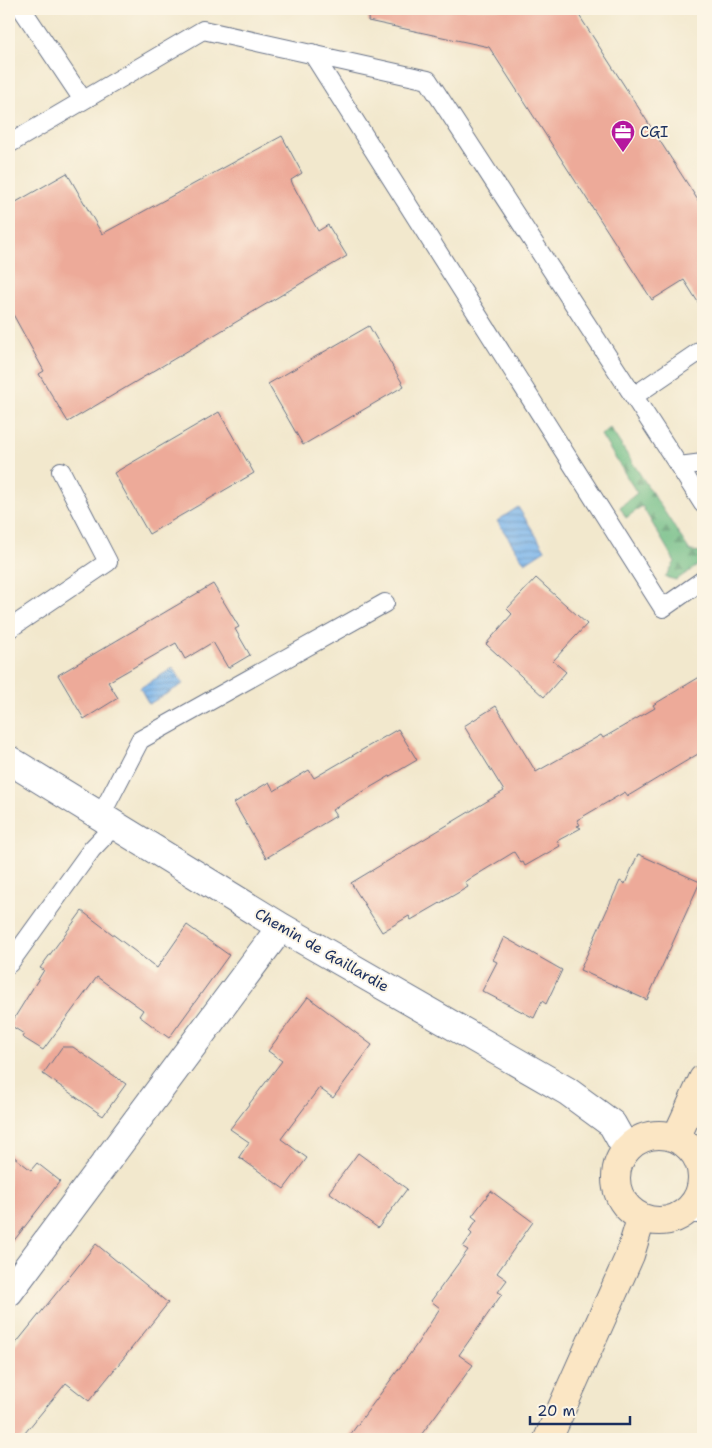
<svg xmlns="http://www.w3.org/2000/svg" width="712" height="1448" viewBox="0 0 712 1448" font-family="'Shantell Sans',sans-serif">
	<style>
		.forest { fill: url(#forest-firs); stroke: #467672 }
		.water { fill: url(#water-rules); stroke: #4b72a4 }
		.building { fill: #edaa99 }
		.lines { fill: none; stroke-linecap: round; stroke-linejoin: round }
		.lane-casing { stroke: #667085; stroke-width: 20 }
		.street-casing { stroke: #667085; stroke-width: 30 }
		.secondary-casing { stroke: #667085; stroke-width: 30 }
		.lane { stroke: #fff; stroke-width: 18 }
		.street { stroke: #fff; stroke-width: 28 }
		.secondary { stroke: #fbe6c4; stroke-width: 28 }
		.labels { text-anchor: middle; dominant-baseline: central; stroke-width: 4; stroke-linejoin: round; paint-order: stroke }
		.poi-label { font-size: 15px; fill: #1b2f5e; stroke: #fcf5e5; text-anchor: start }
		.street-label { font-size: 15px; fill: #1b2f5e; stroke: #fcf5e5 }
	</style>
	<defs>
		<pattern id="forest-firs" width="22" height="20" patternUnits="userSpaceOnUse" patternTransform="scale(1.25)"><rect width="22" height="20" fill="#71bd86"/><path d="M5 1l3.5 6h-7zM16 11l3.5 6h-7z" fill="#5c9a71"/></pattern>
		<pattern id="water-rules" width="6" height="5" patternUnits="userSpaceOnUse" patternTransform="scale(1.25)"><rect width="6" height="5" fill="#7bb5eb"/><path d="M0 2.5h6" fill="none" stroke="#6494c2"/></pattern>
	</defs>
	<rect width="100%" height="100%" fill="#fcf5e5"/>
	<filter id="ink" filterUnits="userSpaceOnUse"><feTurbulence type="fractalNoise" baseFrequency=".02" numOctaves="2"/><feDisplacementMap in="SourceGraphic" scale="10" xChannelSelector="R" yChannelSelector="G"/><feConvolveMatrix kernelMatrix="1 2 1 2 8 2 1 2 1" color-interpolation-filters="sRGB"/></filter>
	<filter id="wash" filterUnits="userSpaceOnUse"><feTurbulence type="fractalNoise" baseFrequency=".0096" numOctaves="4" result="noise"/><feDisplacementMap in="SourceGraphic" scale="20" xChannelSelector="R" yChannelSelector="G"/><feGaussianBlur stdDeviation="1.12" result="paint"/><feColorMatrix in="noise" values="0 0 0 0 0 0 0 0 0 0 0 0 0 0 0 0 0 1.4 0 .05"/><feComposite in="paint" operator="in"/></filter>
	<g filter="url(#wash)">
		<rect width="100%" height="100%" fill="#f2e8cd"/>
		<!-- forest -->
		<path class="forest" d="M610,428L690,551L703,552V562L676,580L665,577L675,562L642,506L626,518L620,507L637,493L601,435Z"/>
		<!-- water -->
		<path class="water" d="M518,507L545,550L525,563L497,521Z
			M173,668L183,684L149,704L140,688Z"/>
		<g id="blocks">
			<!-- building -->
			<path class="building" d="M369,9H575L703,208V310L684,280L652,300L489,47L368,21Z
				M282,136L302,173L291,180L293,185L318,231L328,225L347,256L68,422L39,374L44,371L9,307V206L67,173L102,234Z
				M369,326L404,386L303,445L268,384Z
				M219,412L254,473L149,534L114,473Z
				M536,578L587,624L553,661L566,672L544,697L486,644L512,614L507,609Z
				M213,584L239,627L235,629L250,655L228,668L213,642L185,659L176,643L108,682L118,698L84,719L58,675Z
				M703,675V751L628,796L625,792L577,820L580,825L577,826L581,828L557,841L560,846L525,866L523,862L521,863L514,852L465,882L468,887L411,920L409,916L382,932L351,883L504,791L464,726L496,706L536,772L601,735L603,738L655,708L653,705Z
				M398,729L417,760L332,810L336,816L266,858L234,803L269,782L274,791L309,770L314,778Z
				M638,854L700,882L647,1000L580,970L620,881L625,884Z
				M82,911L157,968L187,925L229,955L169,1038L139,1016L143,1010L97,977L43,1050L22,1037L24,1034L10,1025L44,970L40,968Z
				M504,937L562,970L546,1004L542,1001L534,1018L482,991L497,962L493,960Z
				M308,997L372,1045L333,1098L319,1088L281,1139L307,1158L284,1189L239,1157L249,1142L230,1129L282,1061L268,1051Z
				M62,1047H73L126,1084L103,1116L43,1074Z
				M9,1153L31,1170L37,1163L60,1181L9,1247Z
				M358,1153L407,1189L378,1228L329,1192Z
				M491,1191L533,1222L497,1273L507,1280L498,1292L502,1294L459,1355L473,1365L418,1439H347L415,1347L440,1308L431,1301L468,1250L463,1247L472,1234L469,1231L477,1220L472,1216Z
				M96,1244L168,1303L89,1401L66,1383L20,1439H9V1352Z"/>
		</g>
	</g>
	<g filter="url(#ink)">
		<use href="#blocks" fill-opacity="0" stroke="#667085" stroke-width="1"/>
		<g class="lines">
			<defs>
				<path id="lane" d="M22,9L83,100
					M312,53L663,608L703,580
					M9,144L203,30L428,80L679,466L703,463
					M634,396L703,349
					M679,466L703,504
					M9,629L108,562L61,471
					M100,817L140,740L385,603
					M9,964L92,849L114,826"/>
				<path id="street" d="M9,760L281,927L567,1091L612,1124L626,1149
					M701,1188L703,1189
					M690,1209H703
					M9,1292L281,927"/>
				<path id="secondary" d="M616 1178a43 43 0 1 1 86 0a43 43 0 1 1-86 0Z
					M676,1138L703,1079
					M548,1439L630,1255L641,1219"/>
			</defs>
			<!-- lane casing -->
			<use href="#lane" class="lane-casing"/>
			<!-- street casing -->
			<use href="#street" class="street-casing"/>
			<!-- secondary casing -->
			<use href="#secondary" class="secondary-casing"/>
			<!-- lane -->
			<use href="#lane" class="lane"/>
			<!-- street -->
			<use href="#street" class="street"/>
			<!-- secondary -->
			<use href="#secondary" class="secondary"/>
		</g>
	</g>
	<!-- icons -->
	<defs>
		<symbol id="office-pin" viewBox="-11 -11 22 30"><path d="M0 17L-7.5 6A9.5 9.5 0 1 1 7.5 6Z" fill="#b5179e" stroke="#fcf5e5"/><path d="M-6-3h4V-5.5h4V-3h4V5H-6ZM-1-4.5V-3h2v-1.5ZM-6 0V1H6V0Z" fill="#fff"/></symbol>
	</defs>
	<g fill-rule="evenodd">
		<use href="#office-pin" x="609" y="118" width="28" height="38"/>
	</g>
	<g class="labels">
		<!-- poi labels -->
		<g class="poi-label">
			<text x="640" y="132">CGI</text>
		</g>
		<!-- street labels -->
		<g class="street-label">
			<text transform="translate(322 950) rotate(30)">Chemin de Gaillardie</text>
		</g>
	</g>
	<!-- margin -->
	<rect width="712" height="1448" fill="none" stroke="#fcf5e5" stroke-width="30"/>
	<!-- scale -->
	<path d="M530 1416v8h100v-8" fill="none" stroke="#1b2f5e" stroke-width="2.5"/>
	<text x="537" y="1416" font-size="15" fill="#1b2f5e" stroke="#fcf5e5" stroke-width="4" paint-order="stroke">20 m</text>
</svg>
